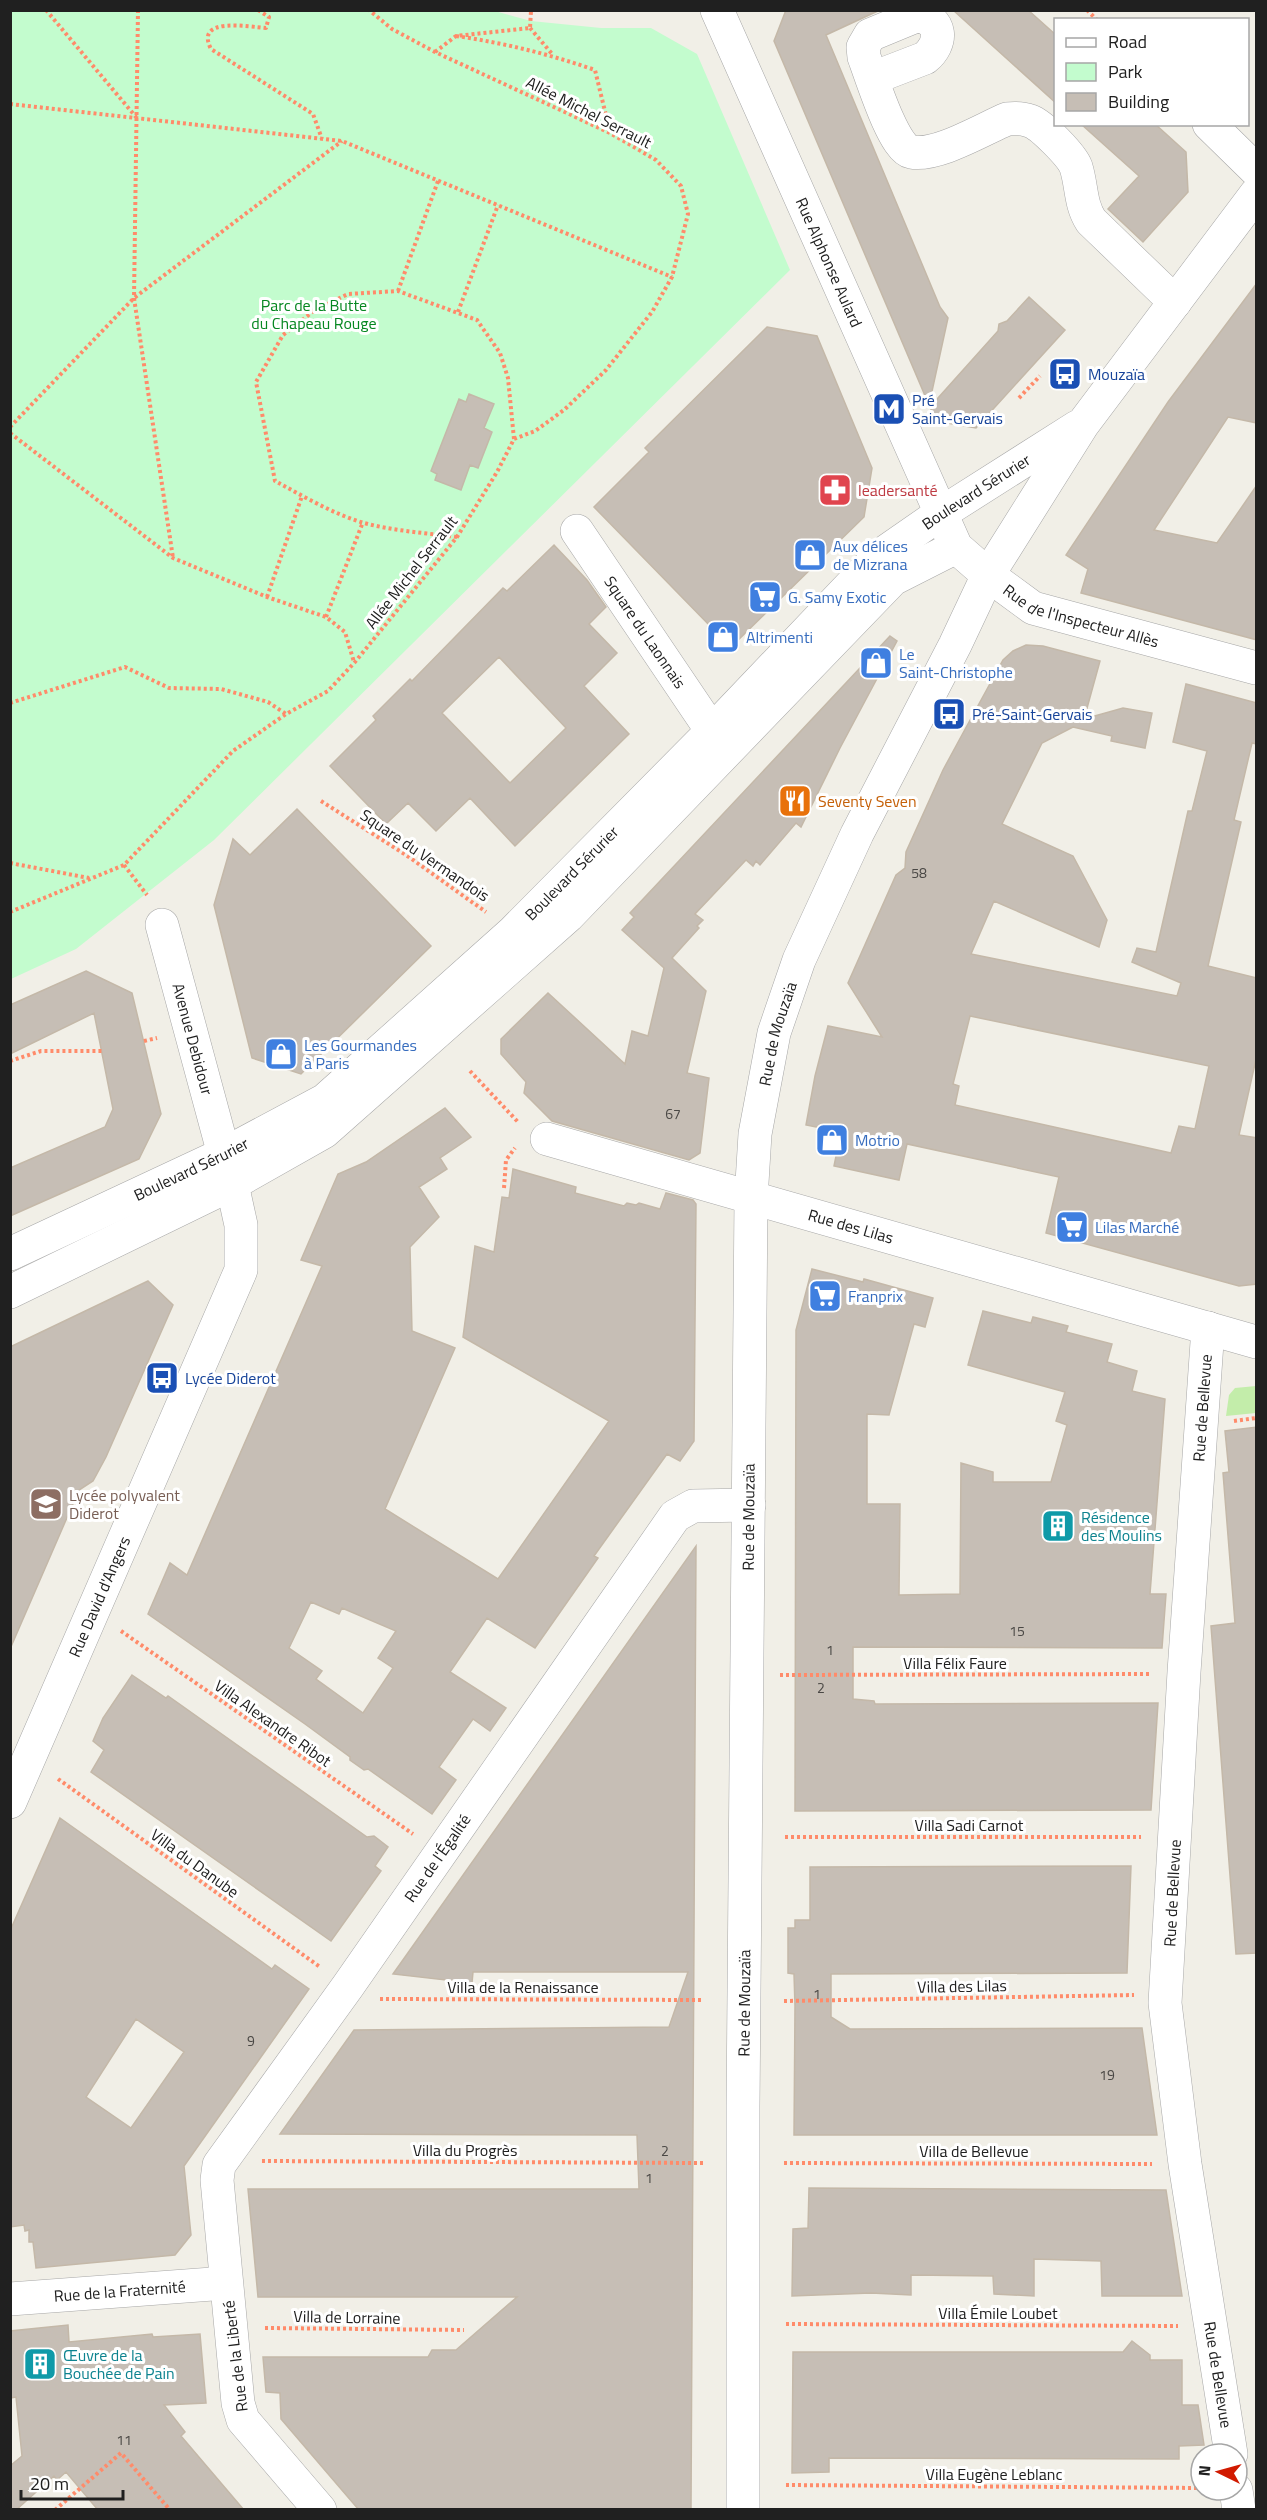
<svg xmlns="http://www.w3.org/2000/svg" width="1267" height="2520" viewBox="0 0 1267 2520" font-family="'Titillium Web',sans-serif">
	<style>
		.grass { fill: #c3edaa }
		.park { fill: #c3fcce }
		.building { fill: #c6beb5; stroke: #c4b8a8; stroke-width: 1.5; fill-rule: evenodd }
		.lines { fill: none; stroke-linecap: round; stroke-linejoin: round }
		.minor-casing { stroke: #a7a7a7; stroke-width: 34 }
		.path { stroke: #ff8b6a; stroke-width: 4; stroke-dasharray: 3 3; stroke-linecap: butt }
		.minor { stroke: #fff; stroke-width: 33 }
		.labels { text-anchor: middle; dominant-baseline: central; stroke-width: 6; stroke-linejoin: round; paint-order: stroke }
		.number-label { font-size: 14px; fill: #4a4845 }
		.street-label { font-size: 16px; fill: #202020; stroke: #fff }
		.park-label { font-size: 16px; fill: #068721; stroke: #fff }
		.transit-label { font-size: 16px; fill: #164399; stroke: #fff; text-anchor: start }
		.health-label { font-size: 16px; fill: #be3a42; stroke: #fff; text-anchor: start }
		.shop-label { font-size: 16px; fill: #366cbe; stroke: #fff; text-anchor: start }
		.food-label { font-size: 16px; fill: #c56008; stroke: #fff; text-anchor: start }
		.education-label { font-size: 16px; fill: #785e54; stroke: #fff; text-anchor: start }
		.culture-label { font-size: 16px; fill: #0d838f; stroke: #fff; text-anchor: start }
	</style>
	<rect width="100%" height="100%" fill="#f1efe7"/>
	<!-- grass -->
	<path class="grass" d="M1256,1386V1413L1226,1416L1229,1395L1235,1388Z"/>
	<!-- park -->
	<path class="park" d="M491,10L531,21L601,28H651L697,54L790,270L214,840L76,949L11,979L10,11Z"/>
	<!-- building -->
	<path class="building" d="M786,10H880L826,35L940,307L948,318L929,405L774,41Z
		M953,10H1028L1056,35V103Z
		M1081,124H1155L1186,152L1188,192L1143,242L1108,209L1139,176Z
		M1257,283V423L1228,417L1154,530L1217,543L1257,485V640L1081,593L1088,569L1066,555L1168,402Z
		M1029,297L1065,330L976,428L936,421L930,407L998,331L999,324L1007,321Z
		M767,327L817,336L872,468L864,517L727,651L710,633L713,629L594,507L649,452L645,448Z
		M469,394L494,404L484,428L492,432L478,468L470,465L461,490L435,480L437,474L431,471L459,399L466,402Z
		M554,545L587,580L606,607L589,624L617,653L584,686L629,734L515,846L470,798L436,831L408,803L386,824L330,766L376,720L373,716L410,679L412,681L503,588L507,591ZM499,657L566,728L510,783L442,713Z
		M890,636L897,641L840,748L801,827L796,823L760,865L756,861L753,866L746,860L695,914L703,920L697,926L699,928L672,958L706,991L687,1073L709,1078L700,1153L689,1160L552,1121L524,1093L526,1082L501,1054V1039L548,993L625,1064L632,1031L648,1036L664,968L622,930L634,917L630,913Z
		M1026,645L1043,646L1100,661L1084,719L1123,708L1152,713L1145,748L1111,741L1112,736L1073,727L1042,743L1002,824L1073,856L1107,920L1099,947L994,901L971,954L1177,996L1181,983L1132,962L1137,948L1156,952L1188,811H1192L1207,751L1173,742L1186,684L1257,703V744L1252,743L1234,820L1241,822L1208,966L1257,978V1055L1239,1135L1257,1138V1284L1239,1286L1046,1233L1059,1177L907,1144L899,1180L834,1166L841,1132L806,1125L815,1076L828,1026L882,1037L848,983L896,875L905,868L906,852L943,770L963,733L1003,660L1013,651ZM970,1016L1209,1066L1195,1129L1179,1126L1171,1153L955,1105L959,1086L953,1084Z
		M297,809L431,946L301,1074L252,1058L214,905L233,839L250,855Z
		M86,971L132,993L161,1114L139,1159L10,1216V1168L105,1127L113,1109L94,1013L10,1054V1005Z
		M445,1108L471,1137L440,1158L447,1169L419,1187L439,1217L410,1247L412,1331L455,1348L385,1509L498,1579L609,1421L463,1337L475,1246L494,1252L502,1197L509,1198L513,1169L576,1187L575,1193L624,1206L627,1203L636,1205L639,1203L660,1209L666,1193L693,1200L696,1204L694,1441L680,1461L667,1454L594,1556L598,1558L535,1648L487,1618L450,1672L506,1708L490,1731L473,1719L439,1767L456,1780L432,1814L368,1769L364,1770L350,1760V1757L305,1724L148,1614L170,1563L187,1575L322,1266L301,1260L338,1174L366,1162ZM311,1602L339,1614L342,1608L396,1631L378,1658L393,1668L363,1713L316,1679L322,1671L289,1648Z
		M812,1269L863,1282L864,1279L933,1298L925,1327L914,1324L889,1415L867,1414V1504H900L899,1595L960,1594L961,1463L993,1472V1482H1051L1067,1425L1056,1421L1065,1392L968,1365L983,1311L1031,1323L1033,1317L1068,1326L1066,1332L1112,1344L1107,1362L1137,1371L1132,1391L1165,1399L1150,1594H1166L1162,1648L853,1647V1699L874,1701L875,1704L1158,1703L1151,1810L795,1811L796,1330Z
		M148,1281L173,1305L106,1457L93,1481L79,1490L10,1649V1347Z
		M1257,1427V1953L1236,1954L1211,1626L1235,1623L1223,1473L1229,1472L1225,1431Z
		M696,1546L691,2510H359L281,2419L280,2393L266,2392L263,2357H428L432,2350H456L517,2297H258L248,2189H639L637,2135L280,2134L354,2030L669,2027L688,1972H473L472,1983L393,1974Z
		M132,1675L166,1698L168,1696L367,1837L374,1836L388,1847L375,1866L381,1871L331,1941L91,1772L104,1750L93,1741L103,1718Z
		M60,1818L272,1969L275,1965L309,1989L184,2166L191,2235L175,2255L36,2268L33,2242H29V2230L25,2231L24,2225L10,2227V1931ZM136,2019L184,2052L131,2128L86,2097Z
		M1131,1866L1127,1973L831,1974V2017L850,2029L1142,2028L1157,2135H794L795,2006L794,1974L788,1973V1928H795V1920H810V1867Z
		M809,2188L1166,2190L1182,2296H1102L1101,2261L1034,2259V2296L994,2294L993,2276L911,2275V2295L871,2293L792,2296L793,2229L808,2228Z
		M68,2325L69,2342L152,2334L153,2337L200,2334L206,2403L164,2405L185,2432L181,2436L244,2510H98L66,2472L57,2480L54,2476L16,2510H10V2466L22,2456L16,2397L10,2398V2331Z
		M1132,2341L1150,2355V2360H1182V2405H1198L1204,2445L1179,2446V2459L829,2458V2472L792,2473L793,2352H1123Z"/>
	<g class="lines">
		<defs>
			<g id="minor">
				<path id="s1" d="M717,10L956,547L988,575L1033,608L1256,668"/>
				<path d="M873,78L925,58C943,44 943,18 916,16L870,35L863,47L864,57C871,75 893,148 911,152C937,157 983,129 1007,119C1016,118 1022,118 1030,121C1042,125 1072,156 1076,167C1082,186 1080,204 1091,221L1175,302"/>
				<path d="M1209,124L1256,170"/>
				<path id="s2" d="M577,531L712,731"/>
				<path id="s3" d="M547,1139L1256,1342"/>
				<path id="s4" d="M10,1254L224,1154L325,1100L513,932L712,731L878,557L940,514L1077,427"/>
				<path d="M10,1292L232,1184L324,1132L568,916L893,579L956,547"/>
				<path id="s5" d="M1208,1328L1184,1672L1165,2003L1185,2164L1231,2454"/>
				<path id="s6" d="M10,1802L241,1270V1225L232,1184L162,925"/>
				<path id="s7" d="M10,2299L226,2283"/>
				<path d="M1236,2490L1239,2510"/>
				<path id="s8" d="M320,2510L243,2420L238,2403L217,2180L219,2165L348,1986L675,1516L693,1506L749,1505"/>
				<path id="s9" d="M743,2510V2107L751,1199L755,1134L774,1033L799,960L857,834L955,645L988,575L1083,424L1256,194"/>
			</g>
		</defs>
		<!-- minor casing -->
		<use href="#minor" class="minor-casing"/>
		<!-- path -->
		<path class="path" d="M46,10L136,117
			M138,10L134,298L173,558
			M258,10L269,17L266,28C250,27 194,16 211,49L313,114L322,139
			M1087,10L1097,20
			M530,28L553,55
			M456,36C504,43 549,54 595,70L610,132
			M435,52L456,36L530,28L531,11
			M10,104L342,141L672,277
			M398,291L438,181
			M458,312L498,205
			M1019,398L1040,376
			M10,427L134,298L342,141
			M10,433L173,558L267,597L326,617L345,632L354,662
			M457,537C426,533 394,531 364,523C333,514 303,496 275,481L256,382L283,335L315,310L348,294L398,291L477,320L500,353L508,378L514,439
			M267,597L302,496
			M326,617L363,522
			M10,703L125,667L169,688L221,689L268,702L286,714
			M321,801L406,855L486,912
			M10,863L89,878
			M124,865L147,895
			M10,912L124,865L233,751L286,714L328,691L355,662L457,537L497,472L514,439L535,431L564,410L606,370L652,312L672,277L688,214L681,186L656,160L610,133L435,52L392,29L369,10
			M144,1041L157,1038
			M10,1061L41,1051H103
			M470,1071L518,1122
			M504,1188L506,1160L515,1148
			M1234,1421L1256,1418
			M121,1631L413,1834
			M780,1675L1151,1674
			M58,1779L320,1967
			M785,1837H1141
			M380,1999L703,2000
			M784,2001L1134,1995
			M262,2161L703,2163
			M784,2163L1152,2164
			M786,2324L1178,2326
			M265,2328L464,2330
			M786,2485L1201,2488
			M55,2510L121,2453L170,2510"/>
		<!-- minor -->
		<use href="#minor" class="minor"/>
	</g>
	<!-- icons -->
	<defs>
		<symbol id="bus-square" viewBox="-11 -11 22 22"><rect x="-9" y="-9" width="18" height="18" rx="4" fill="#1a4fb4" stroke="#fff"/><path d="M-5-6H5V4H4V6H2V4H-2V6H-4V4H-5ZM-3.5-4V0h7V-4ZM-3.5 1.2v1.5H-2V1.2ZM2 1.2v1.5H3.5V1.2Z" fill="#fff"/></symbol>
		<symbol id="metro-square" viewBox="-11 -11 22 22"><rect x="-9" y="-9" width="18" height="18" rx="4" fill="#1a4fb4" stroke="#fff"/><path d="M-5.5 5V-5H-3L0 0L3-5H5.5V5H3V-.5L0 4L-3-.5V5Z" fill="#fff"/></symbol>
		<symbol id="pharmacy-square" viewBox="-11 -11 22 22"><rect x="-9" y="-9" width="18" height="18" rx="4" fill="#e0444e" stroke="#fff"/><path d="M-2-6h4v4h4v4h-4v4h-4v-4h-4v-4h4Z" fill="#fff"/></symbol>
		<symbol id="shop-square" viewBox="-11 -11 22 22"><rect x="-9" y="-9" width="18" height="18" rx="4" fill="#3f7fe0" stroke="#fff"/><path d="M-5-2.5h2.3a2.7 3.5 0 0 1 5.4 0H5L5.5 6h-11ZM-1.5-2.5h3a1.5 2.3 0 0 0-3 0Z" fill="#fff"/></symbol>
		<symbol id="supermarket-square" viewBox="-11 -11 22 22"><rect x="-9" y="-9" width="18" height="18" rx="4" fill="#3f7fe0" stroke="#fff"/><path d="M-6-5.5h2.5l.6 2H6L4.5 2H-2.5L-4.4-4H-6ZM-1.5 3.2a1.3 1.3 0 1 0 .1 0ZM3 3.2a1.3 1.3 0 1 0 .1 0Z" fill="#fff"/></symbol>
		<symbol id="restaurant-square" viewBox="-11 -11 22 22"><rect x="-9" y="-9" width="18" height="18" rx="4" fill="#e8710a" stroke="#fff"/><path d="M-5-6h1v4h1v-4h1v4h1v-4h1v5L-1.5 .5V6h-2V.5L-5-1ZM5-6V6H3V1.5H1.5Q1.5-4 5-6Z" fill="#fff"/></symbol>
		<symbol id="school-square" viewBox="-11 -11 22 22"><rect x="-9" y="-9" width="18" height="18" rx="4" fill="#8d6e63" stroke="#fff"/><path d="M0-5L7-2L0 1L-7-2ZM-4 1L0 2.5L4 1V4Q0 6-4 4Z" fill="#fff"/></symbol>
		<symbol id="building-square" viewBox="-11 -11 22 22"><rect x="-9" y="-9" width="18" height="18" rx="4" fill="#0f9aa8" stroke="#fff"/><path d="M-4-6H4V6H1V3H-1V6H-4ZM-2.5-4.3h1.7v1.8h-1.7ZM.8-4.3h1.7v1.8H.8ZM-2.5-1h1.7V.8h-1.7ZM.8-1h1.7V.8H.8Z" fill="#fff"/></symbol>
	</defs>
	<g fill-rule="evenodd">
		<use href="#bus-square" x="1046" y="355" width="38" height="38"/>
		<use href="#metro-square" x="870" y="390" width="38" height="38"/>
		<use href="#pharmacy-square" x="816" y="471" width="38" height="38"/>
		<use href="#shop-square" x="791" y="536" width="38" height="38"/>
		<use href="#supermarket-square" x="746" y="578" width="38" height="38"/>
		<use href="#shop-square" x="704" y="618" width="38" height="38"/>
		<use href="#shop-square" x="857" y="644" width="38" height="38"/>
		<use href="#bus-square" x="930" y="695" width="38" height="38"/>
		<use href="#restaurant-square" x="776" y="782" width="38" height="38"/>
		<use href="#shop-square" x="262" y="1035" width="38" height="38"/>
		<use href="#shop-square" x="813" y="1121" width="38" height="38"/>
		<use href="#supermarket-square" x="1053" y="1208" width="38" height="38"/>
		<use href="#supermarket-square" x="806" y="1277" width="38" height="38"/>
		<use href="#bus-square" x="143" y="1359" width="38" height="38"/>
		<use href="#school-square" x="27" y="1485" width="38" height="38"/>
		<use href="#building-square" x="1039" y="1507" width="38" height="38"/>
		<use href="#building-square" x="21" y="2345" width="38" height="38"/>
	</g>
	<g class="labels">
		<!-- number labels -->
		<g class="number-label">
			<text x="919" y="872">58</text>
			<text x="673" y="1113">67</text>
			<text x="1017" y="1630">15</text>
			<text x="830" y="1649">1</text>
			<text x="821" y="1687">2</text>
			<text x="817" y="1993">1</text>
			<text x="251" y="2040">9</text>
			<text x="1107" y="2074">19</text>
			<text x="665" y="2150">2</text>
			<text x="649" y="2177">1</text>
			<text x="124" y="2439">11</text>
		</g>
		<!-- street labels -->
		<g class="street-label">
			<text transform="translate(589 112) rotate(27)">Allée Michel Serrault</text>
			<text stroke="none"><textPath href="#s1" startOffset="276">Rue Alphonse Aulard</textPath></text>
			<text stroke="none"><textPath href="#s4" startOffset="1244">Boulevard Sérurier</textPath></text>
			<text transform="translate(411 572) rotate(-52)">Allée Michel Serrault</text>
			<text stroke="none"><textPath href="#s1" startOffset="734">Rue de l'Inspecteur Allès</textPath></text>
			<text stroke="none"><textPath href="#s2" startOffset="122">Square du Laonnais</textPath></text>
			<text transform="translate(425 855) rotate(34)">Square du Vermandois</text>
			<text stroke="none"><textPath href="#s4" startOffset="686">Boulevard Sérurier</textPath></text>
			<text stroke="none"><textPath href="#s9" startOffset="1479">Rue de Mouzaïa</textPath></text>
			<text transform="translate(193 1039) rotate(75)">Avenue Debidour</text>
			<text stroke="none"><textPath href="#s4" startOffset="200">Boulevard Sérurier</textPath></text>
			<text stroke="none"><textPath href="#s3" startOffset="316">Rue des Lilas</textPath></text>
			<text transform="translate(1202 1408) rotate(-86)">Rue de Bellevue</text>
			<text stroke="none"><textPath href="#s9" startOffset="993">Rue de Mouzaïa</textPath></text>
			<text stroke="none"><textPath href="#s6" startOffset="224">Rue David d'Angers</textPath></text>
			<text x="955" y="1663">Villa Félix Faure</text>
			<text transform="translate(273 1723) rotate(35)">Villa Alexandre Ribot</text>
			<text x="969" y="1825">Villa Sadi Carnot</text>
			<text stroke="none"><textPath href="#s8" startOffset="752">Rue de l'Égalité</textPath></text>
			<text transform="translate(195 1863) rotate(36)">Villa du Danube</text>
			<text transform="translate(1172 1893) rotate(-87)">Rue de Bellevue</text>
			<text transform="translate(962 1986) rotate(-1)">Villa des Lilas</text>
			<text x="523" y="1987">Villa de la Renaissance</text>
			<text stroke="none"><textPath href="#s9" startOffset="507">Rue de Mouzaïa</textPath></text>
			<text x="465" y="2150">Villa du Progrès</text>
			<text x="974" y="2151">Villa de Bellevue</text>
			<text stroke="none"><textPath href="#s7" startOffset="110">Rue de la Fraternité</textPath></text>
			<text x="998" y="2313">Villa Émile Loubet</text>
			<text transform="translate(347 2317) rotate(1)">Villa de Lorraine</text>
			<text transform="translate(235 2356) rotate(-97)">Rue de la Liberté</text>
			<text stroke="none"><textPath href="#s5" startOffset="1052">Rue de Bellevue</textPath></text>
			<text x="994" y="2474">Villa Eugène Leblanc</text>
		</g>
		<!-- park labels -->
		<g class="park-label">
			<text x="314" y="305">Parc de la Butte<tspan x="314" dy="18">du Chapeau Rouge</tspan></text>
		</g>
		<!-- transit labels -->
		<g class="transit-label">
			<text x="1088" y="374">Mouzaïa</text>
			<text x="912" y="400">Pré<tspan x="912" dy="18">Saint-Gervais</tspan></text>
			<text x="972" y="714">Pré-Saint-Gervais</text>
			<text x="185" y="1378">Lycée Diderot</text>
		</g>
		<!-- health labels -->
		<g class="health-label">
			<text x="858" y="490">leadersanté</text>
		</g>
		<!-- shop labels -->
		<g class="shop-label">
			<text x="833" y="546">Aux délices<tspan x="833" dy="18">de Mizrana</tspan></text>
			<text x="788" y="597">G. Samy Exotic</text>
			<text x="746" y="637">Altrimenti</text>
			<text x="899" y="654">Le<tspan x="899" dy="18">Saint-Christophe</tspan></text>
			<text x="304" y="1045">Les Gourmandes<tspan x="304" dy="18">à Paris</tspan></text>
			<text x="855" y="1140">Motrio</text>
			<text x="1095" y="1227">Lilas Marché</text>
			<text x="848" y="1296">Franprix</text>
		</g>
		<!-- food labels -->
		<g class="food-label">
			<text x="818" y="801">Seventy Seven</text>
		</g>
		<!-- education labels -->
		<g class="education-label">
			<text x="69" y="1495">Lycée polyvalent<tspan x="69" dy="18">Diderot</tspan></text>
		</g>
		<!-- culture labels -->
		<g class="culture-label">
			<text x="1081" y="1517">Résidence<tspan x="1081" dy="18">des Moulins</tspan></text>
			<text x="63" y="2355">Œuvre de la<tspan x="63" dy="18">Bouchée de Pain</tspan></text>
		</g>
	</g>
	<!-- border -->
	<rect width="1267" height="2520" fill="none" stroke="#202020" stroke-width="24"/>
	<!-- legend -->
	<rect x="1054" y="18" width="195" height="108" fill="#ffffff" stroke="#a6a6a6" stroke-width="1.5"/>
	<rect x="1066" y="38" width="30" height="9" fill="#ffffff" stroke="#a6a6a6" stroke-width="1.5"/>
	<text x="1108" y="48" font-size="18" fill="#202020">Road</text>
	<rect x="1066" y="63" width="30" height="18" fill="#c3fcce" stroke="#a6a6a6" stroke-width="1.5"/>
	<text x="1108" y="78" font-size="18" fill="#202020">Park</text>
	<rect x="1066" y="93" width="30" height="18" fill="#c6beb5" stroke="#a6a6a6" stroke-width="1.5"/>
	<text x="1108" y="108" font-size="18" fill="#202020">Building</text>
	<!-- north arrow -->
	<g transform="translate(1219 2472) rotate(275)"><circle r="28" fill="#ffffff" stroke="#a6a6a6" stroke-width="1.5"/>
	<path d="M0-4.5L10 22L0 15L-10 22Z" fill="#d11a00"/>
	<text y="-9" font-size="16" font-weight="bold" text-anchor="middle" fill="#202020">N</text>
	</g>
	<!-- scale -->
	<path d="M21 2490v9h102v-9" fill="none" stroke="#202020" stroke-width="3"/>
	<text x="30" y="2490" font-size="18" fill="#202020" stroke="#ffffff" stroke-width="4.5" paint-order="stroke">20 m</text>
</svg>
